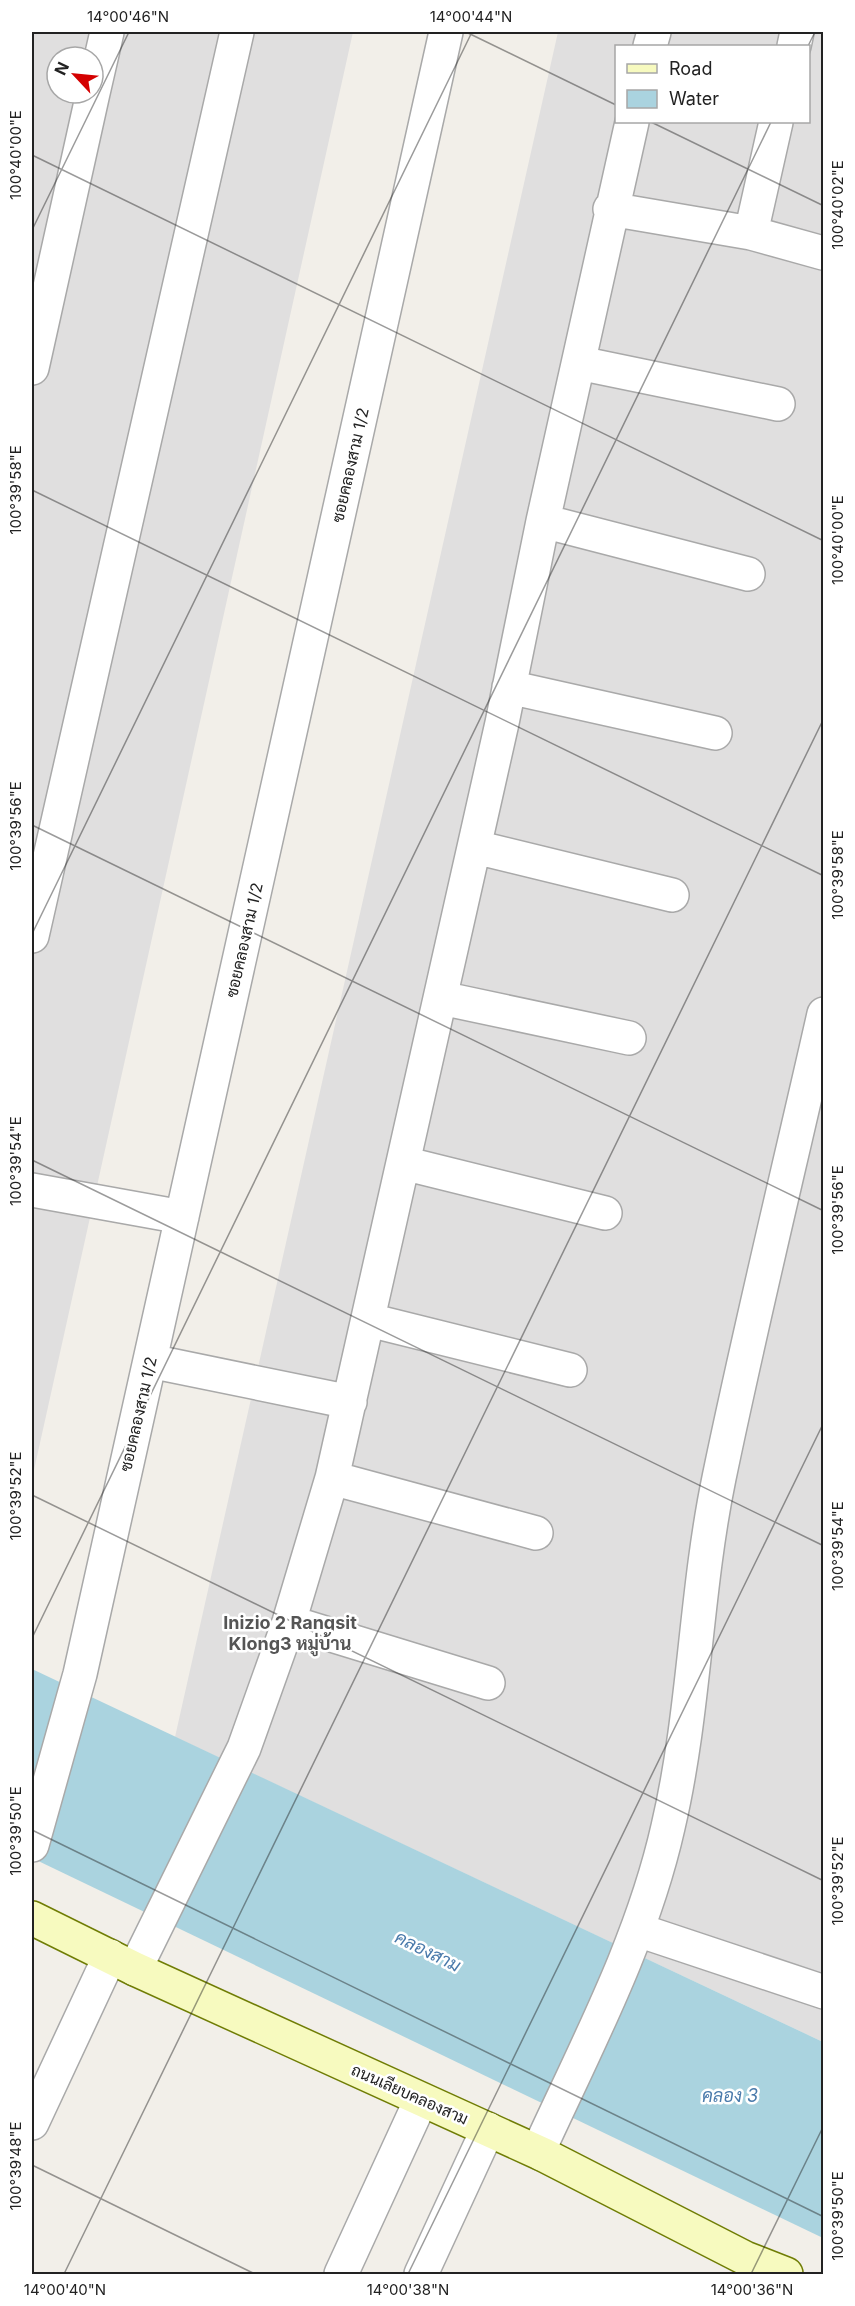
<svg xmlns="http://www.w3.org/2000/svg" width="855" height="2306" viewBox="0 0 855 2306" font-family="Inter,Sarabun,sans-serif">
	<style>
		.residential { fill: #e0dfdf; fill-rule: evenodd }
		.water { fill: #aad3df }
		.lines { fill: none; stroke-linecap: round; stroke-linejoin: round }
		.street-casing { stroke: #a9a9a9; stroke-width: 36 }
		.secondary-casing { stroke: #707d05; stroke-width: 36 }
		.street { stroke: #fff; stroke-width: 33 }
		.secondary { stroke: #f7fabf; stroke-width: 33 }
		.ticks { fill: none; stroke: #222; stroke-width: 1.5; stroke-opacity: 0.45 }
		.labels { text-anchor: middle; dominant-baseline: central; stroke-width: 5; stroke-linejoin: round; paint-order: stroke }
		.street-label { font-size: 16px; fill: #222; stroke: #fff }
		.neighbourhood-label { font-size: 18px; font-weight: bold; fill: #555; stroke: #fff }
		.water-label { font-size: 18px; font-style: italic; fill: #4a7aab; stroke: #fff }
		.neatline { fill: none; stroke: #222; stroke-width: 2 }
		.ticks-label { font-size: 15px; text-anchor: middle; fill: #222 }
	</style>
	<rect width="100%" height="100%" fill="#f2efe9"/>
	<!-- residential -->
	<path class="residential" d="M32,32H353L32,1479ZM57,57H93V93H57Z
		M558,32H823V2042L175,1737ZM616,46H808V122H616Z"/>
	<!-- water -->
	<path class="water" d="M32,1669L823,2042V2238L32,1858Z"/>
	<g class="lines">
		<defs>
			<path id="street" d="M650,46L654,32
				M794,46L797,32
				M93,93L107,32
				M610,209L751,233L776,122
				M751,233L823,253
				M579,363L778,404
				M32,368L93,93
				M543,521L748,574
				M509,687L715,733
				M475,847L672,895
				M32,936L237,32
				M441,998L629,1038
				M403,1163L605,1213
				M32,1190L182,1217
				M369,1320L570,1370
				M150,1361L350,1402
				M332,1478L536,1533
				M289,1622L488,1683
				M32,1845L80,1674L446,32
				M638,1930L824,1992
				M135,1969L244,1748L289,1622L332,1478L502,723L543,521L632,122
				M32,2123L110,1956
				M542,2154V2143C590,2039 643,1938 668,1827C695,1712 695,1594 719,1478C751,1323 789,1169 824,1014
				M341,2274L421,2100
				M421,2274L488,2129"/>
			<path id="secondary" d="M32,1918L135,1969L542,2154L745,2258L786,2274"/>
		</defs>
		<!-- street casing -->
		<use href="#street" class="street-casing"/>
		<!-- secondary casing -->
		<use href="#secondary" class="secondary-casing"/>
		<!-- street -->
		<use href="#street" class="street"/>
		<!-- secondary -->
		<use href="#secondary" class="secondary"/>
	</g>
	<!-- ticks -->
	<path class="ticks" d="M466,32L616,105M808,46L815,32M651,122L824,206M32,155L824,541M32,230L129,32M32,490L824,876M32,825L824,1211M32,934L472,32M32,1160L824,1546M32,1495L824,1881M32,1638L771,122M32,1830L824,2217M32,2165L255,2274M64,2274L824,718M408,2274L824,1422M751,2274L824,2125"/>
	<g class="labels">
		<!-- street labels -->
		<g class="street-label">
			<text transform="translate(350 465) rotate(-77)">ซอยคลองสาม 1/2</text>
			<text transform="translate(244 940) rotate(-77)">ซอยคลองสาม 1/2</text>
			<text transform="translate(138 1414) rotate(-77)">ซอยคลองสาม 1/2</text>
			<text transform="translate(410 2094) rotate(24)">ถนนเลียบคลองสาม</text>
		</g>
		<!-- neighbourhood labels -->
		<g class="neighbourhood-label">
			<text x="290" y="1622">Inizio 2 Rangsit<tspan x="290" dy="21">Klong3 หมู่บ้าน</tspan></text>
		</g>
		<!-- water labels -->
		<g class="water-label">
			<text transform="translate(428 1951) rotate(26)">คลองสาม</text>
			<text x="730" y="2095">คลอง 3</text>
		</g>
	</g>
	<!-- border -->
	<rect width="855" height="2306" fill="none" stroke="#ffffff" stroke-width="66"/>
	<!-- legend -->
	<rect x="615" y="45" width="195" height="78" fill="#ffffff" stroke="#a7a7a7" stroke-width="1.5"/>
	<rect x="627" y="64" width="30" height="9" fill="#f7fabf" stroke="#a7a7a7" stroke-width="1.5"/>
	<text x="669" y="75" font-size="18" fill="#222222">Road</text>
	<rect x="627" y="90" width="30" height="18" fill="#aad3df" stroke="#a7a7a7" stroke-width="1.5"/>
	<text x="669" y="105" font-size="18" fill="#222222">Water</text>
	<!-- north arrow -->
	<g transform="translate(75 75) rotate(296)"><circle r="28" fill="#ffffff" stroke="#a7a7a7" stroke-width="1.5"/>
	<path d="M0-4.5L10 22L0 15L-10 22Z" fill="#d40000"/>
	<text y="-9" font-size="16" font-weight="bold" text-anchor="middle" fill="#222222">N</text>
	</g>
	<rect x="33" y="33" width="789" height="2240" class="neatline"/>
	<g class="ticks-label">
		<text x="128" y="22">14°00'46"N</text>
		<text x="471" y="22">14°00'44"N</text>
		<text transform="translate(16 155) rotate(-90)" y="5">100°40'00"E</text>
		<text transform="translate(838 205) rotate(-90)" y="5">100°40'02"E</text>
		<text transform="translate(16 490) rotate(-90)" y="5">100°39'58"E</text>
		<text transform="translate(838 540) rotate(-90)" y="5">100°40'00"E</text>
		<text transform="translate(16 826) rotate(-90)" y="5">100°39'56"E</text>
		<text transform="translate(838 875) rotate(-90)" y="5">100°39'58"E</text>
		<text transform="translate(16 1161) rotate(-90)" y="5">100°39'54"E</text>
		<text transform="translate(838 1210) rotate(-90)" y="5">100°39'56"E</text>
		<text transform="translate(16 1496) rotate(-90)" y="5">100°39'52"E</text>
		<text transform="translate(838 1546) rotate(-90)" y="5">100°39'54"E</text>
		<text transform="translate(16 1831) rotate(-90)" y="5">100°39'50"E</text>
		<text transform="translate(838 1881) rotate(-90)" y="5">100°39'52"E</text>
		<text transform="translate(16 2166) rotate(-90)" y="5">100°39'48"E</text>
		<text transform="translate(838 2216) rotate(-90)" y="5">100°39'50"E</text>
		<text x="65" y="2295">14°00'40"N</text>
		<text x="408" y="2295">14°00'38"N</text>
		<text x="752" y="2295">14°00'36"N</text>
	</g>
</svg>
